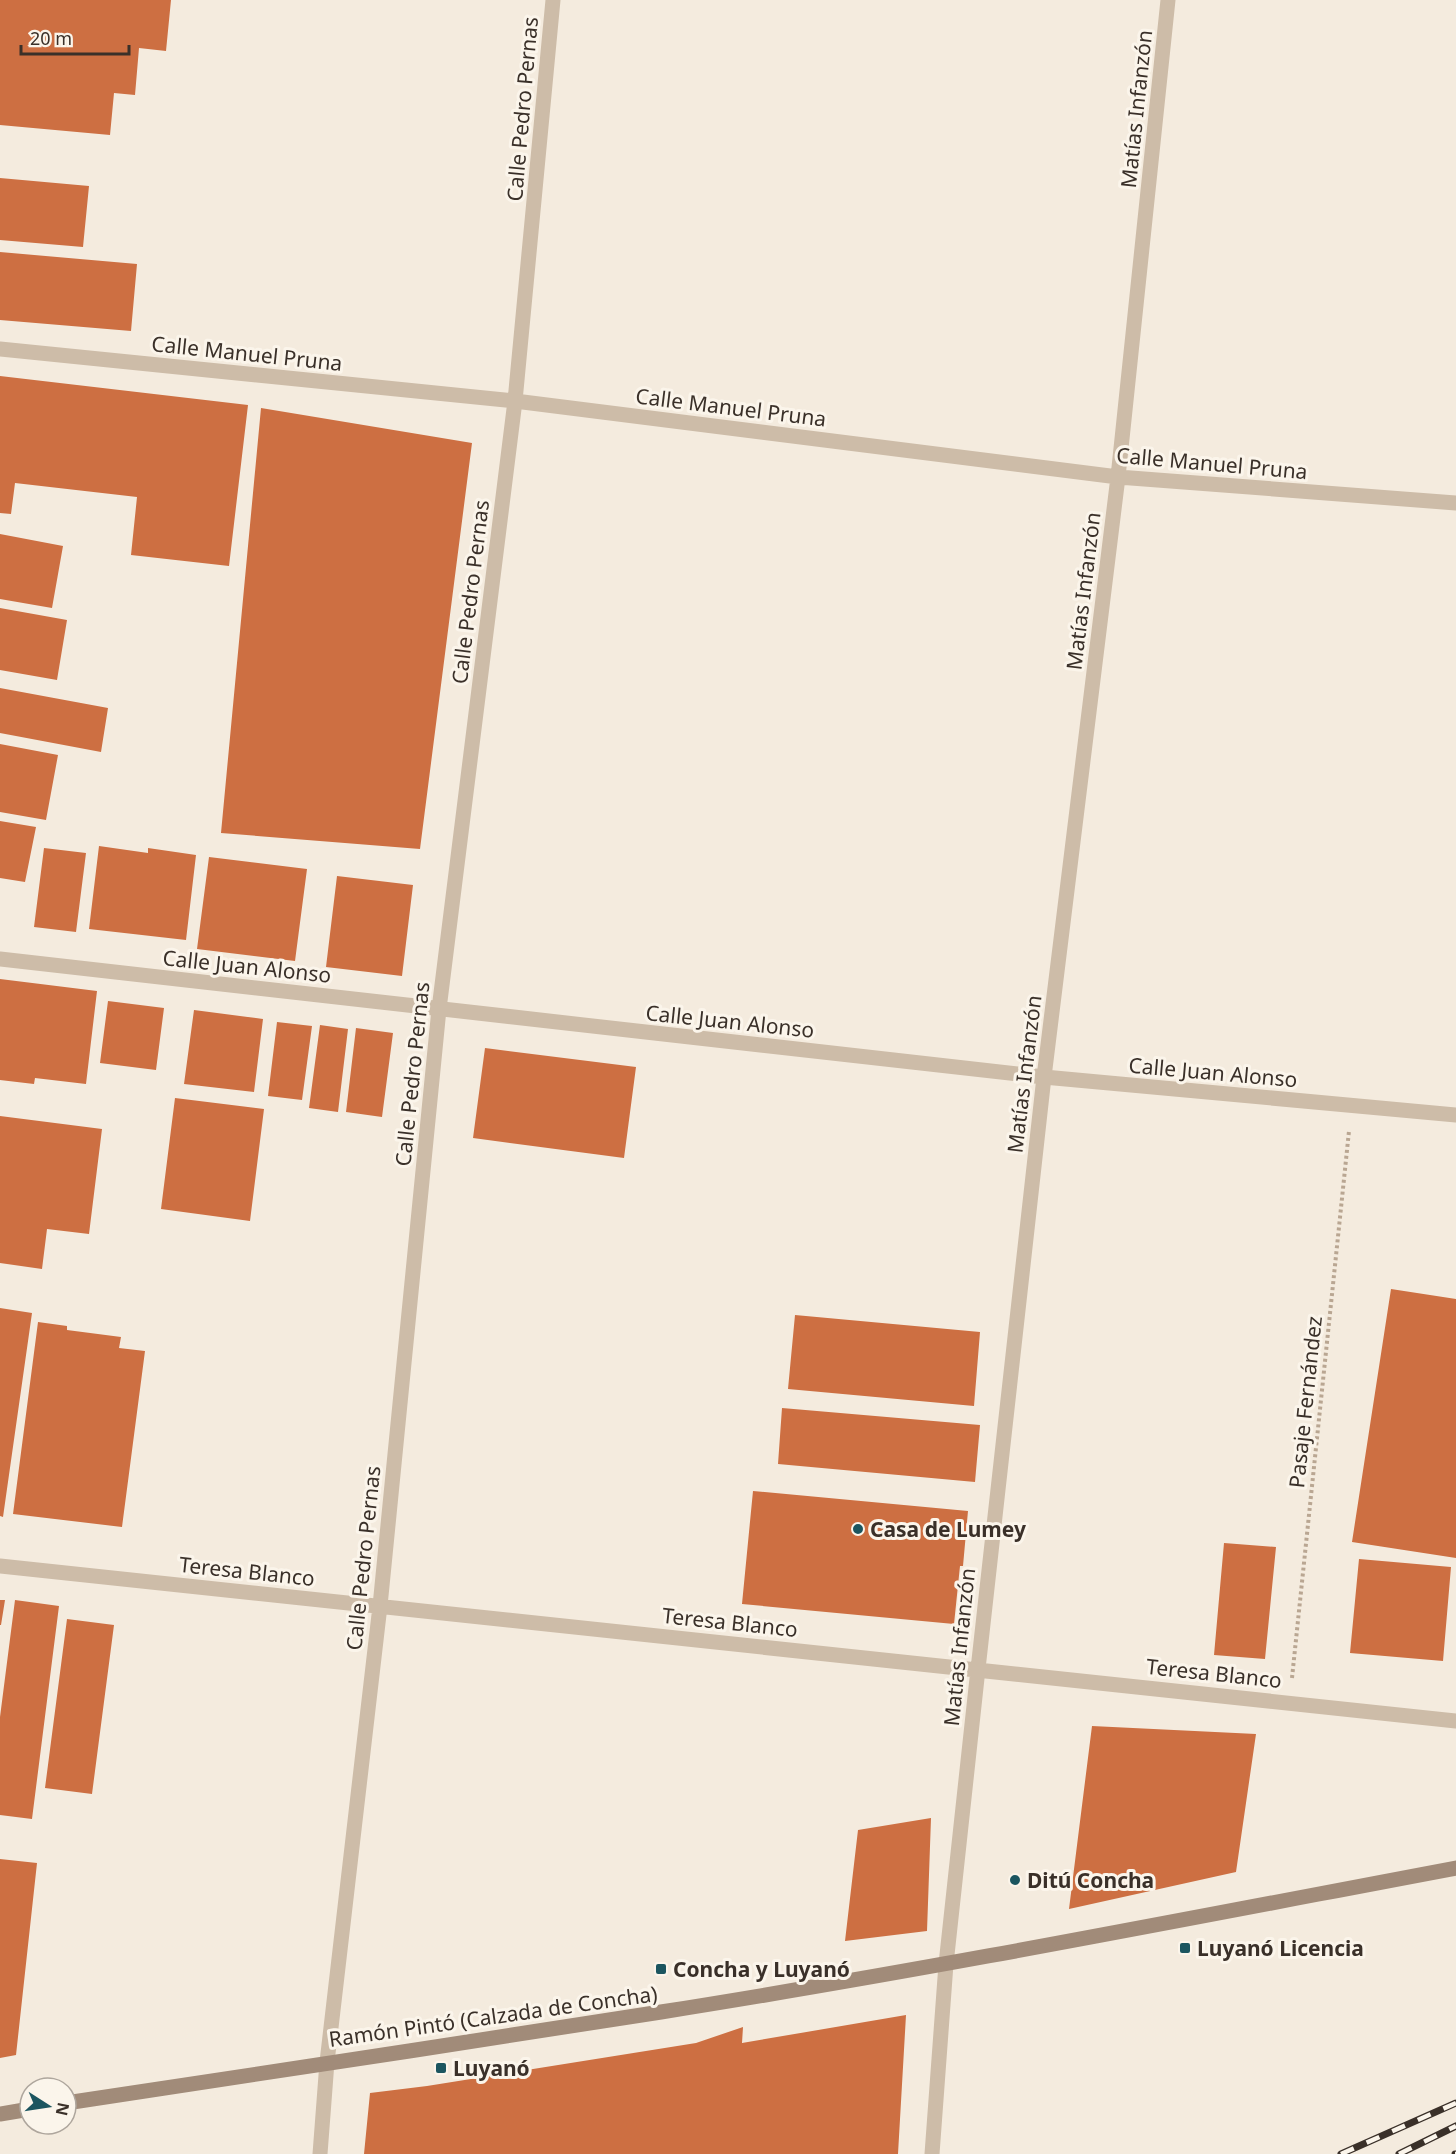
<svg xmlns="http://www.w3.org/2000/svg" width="1456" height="2154" viewBox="0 0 1456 2154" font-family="'Noto Sans',sans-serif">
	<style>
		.building { fill: #cd6f42 }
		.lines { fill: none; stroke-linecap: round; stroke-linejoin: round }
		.path { stroke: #b9a692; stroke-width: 4; stroke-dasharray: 3 3; stroke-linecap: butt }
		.street { stroke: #cdbca8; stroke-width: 15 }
		.secondary { stroke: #a18b79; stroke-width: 15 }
		.rail-casing { stroke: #3a3029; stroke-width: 7 }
		.rail { stroke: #fbf5eb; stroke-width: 4.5; stroke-dasharray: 14; stroke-linecap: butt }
		.poi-dot { fill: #1b555f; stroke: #fbf5eb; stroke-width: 2 }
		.labels { text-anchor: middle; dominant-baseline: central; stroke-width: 6; stroke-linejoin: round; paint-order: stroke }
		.street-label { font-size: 21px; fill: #3a3029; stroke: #fbf5eb }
		.poi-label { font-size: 21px; font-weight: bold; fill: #3a3029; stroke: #fbf5eb; text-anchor: start }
	</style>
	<rect width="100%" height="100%" fill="#f4ebde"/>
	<!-- building -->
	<path class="building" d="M0,0H171L166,51L139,48L135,95L114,93L110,135L0,125Z
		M0,178L89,186L83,247L0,240Z
		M0,252L137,264L131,331L0,320Z
		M0,376L248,405L229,566L131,555L137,497L15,483L11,514L0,513Z
		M261,408L472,443L420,849L221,833Z
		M0,534L63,546L52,608L0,599Z
		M0,608L67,620L57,680L0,670Z
		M0,688L108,708L101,752L0,733Z
		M0,744L58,755L46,820L0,812Z
		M0,821L36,827L25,882L0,878Z
		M99,846L148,853V848L196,855L186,940L89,929Z
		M44,848L86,853L76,932L34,927Z
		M209,857L307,869L295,961L197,949Z
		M337,876L413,885L402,976L326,967Z
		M0,979L97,991L86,1084L35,1078L34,1084L0,1080Z
		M108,1001L164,1008L156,1070L100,1063Z
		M194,1010L263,1019L254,1092L184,1084Z
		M277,1022L312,1026L302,1100L268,1096Z
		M320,1025L348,1029L338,1112L309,1108Z
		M356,1028L393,1033L382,1117L346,1112Z
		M485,1048L636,1067L624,1158L473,1138Z
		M175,1098L264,1109L250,1221L161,1209Z
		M0,1116L102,1129L89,1234L47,1229L42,1269L0,1263Z
		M1391,1289L1456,1299V1558L1352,1542Z
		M0,1308L32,1313L3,1517L0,1516Z
		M795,1315L980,1332L974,1406L788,1389Z
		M38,1322L67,1326V1330L121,1337L119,1348L145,1351L122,1527L13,1514Z
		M782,1408L980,1425L975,1482L778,1464Z
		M753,1491L968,1511L963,1566H960L954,1624L742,1604Z
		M1224,1543L1276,1547L1265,1659L1214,1655Z
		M1359,1559L1451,1567L1443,1661L1350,1653Z
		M0,1600H5L1,1625H0Z
		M15,1600L59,1606L32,1819L0,1815V1717Z
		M67,1619L114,1625L92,1794L45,1788Z
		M1092,1726L1256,1734L1236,1872L1069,1909Z
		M931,1818L927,1931L845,1941L858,1830Z
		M0,1859L37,1863L16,2055L0,2058Z
		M906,2015L898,2154H364L370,2093L427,2086L696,2043L743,2027L742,2043Z"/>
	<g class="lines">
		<!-- path -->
		<path class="path" d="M1292,1678L1349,1131"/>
		<!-- street -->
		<path class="street" d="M0,349L515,401L1118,477L1456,503
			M0,959L1044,1077L1456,1115
			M0,1566L1456,1721
			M320,2154L327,2062L380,1606L439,1009L515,401L553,0
			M932,2154L946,1964L978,1669L1044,1077L1118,477L1168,0"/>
		<!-- secondary -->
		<path class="secondary" d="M66,2103C264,2072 463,2044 661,2012C927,1970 1191,1918 1456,1868
			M0,2114L30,2109"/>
		<defs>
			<path id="rail" d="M1341,2154L1456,2103
				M1399,2154L1456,2126
				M1455,2154H1456"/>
		</defs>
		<!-- rail casing -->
		<use href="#rail" class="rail-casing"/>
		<!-- rail -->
		<use href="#rail" class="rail"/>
	</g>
	<!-- markers -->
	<g class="poi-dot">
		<circle cx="858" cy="1529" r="6"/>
		<circle cx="1015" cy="1880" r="6"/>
		<rect x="1179" y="1942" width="12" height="12" rx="3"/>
		<rect x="655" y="1963" width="12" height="12" rx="3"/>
		<rect x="435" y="2062" width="12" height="12" rx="3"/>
	</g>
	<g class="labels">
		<!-- street labels -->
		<g class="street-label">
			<text transform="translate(522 109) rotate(-85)">Calle Pedro Pernas</text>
			<text transform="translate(1136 109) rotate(-84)">Matías Infanzón</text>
			<text transform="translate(247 353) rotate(6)">Calle Manuel Pruna</text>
			<text transform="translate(731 407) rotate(7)">Calle Manuel Pruna</text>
			<text transform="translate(1212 463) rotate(5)">Calle Manuel Pruna</text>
			<text transform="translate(1083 591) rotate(-83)">Matías Infanzón</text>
			<text transform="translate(470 592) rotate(-83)">Calle Pedro Pernas</text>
			<text transform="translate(247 966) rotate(6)">Calle Juan Alonso</text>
			<text transform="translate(730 1021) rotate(6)">Calle Juan Alonso</text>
			<text transform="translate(1213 1072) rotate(5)">Calle Juan Alonso</text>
			<text transform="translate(412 1074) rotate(-84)">Calle Pedro Pernas</text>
			<text transform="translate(1024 1074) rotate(-83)">Matías Infanzón</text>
			<text transform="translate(1305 1402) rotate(-84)">Pasaje Fernández</text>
			<text transform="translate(363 1558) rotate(-84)">Calle Pedro Pernas</text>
			<text transform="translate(247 1571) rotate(6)">Teresa Blanco</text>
			<text transform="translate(730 1622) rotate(6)">Teresa Blanco</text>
			<text transform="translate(959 1647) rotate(-84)">Matías Infanzón</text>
			<text transform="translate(1214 1673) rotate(6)">Teresa Blanco</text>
			<text transform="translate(493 2016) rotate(-8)">Ramón Pintó (Calzada de Concha)</text>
		</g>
		<!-- poi labels -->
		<g class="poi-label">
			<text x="870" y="1529">Casa de Lumey</text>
			<text x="1027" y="1880">Ditú Concha</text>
			<text x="1197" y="1948">Luyanó Licencia</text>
			<text x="673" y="1969">Concha y Luyanó</text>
			<text x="453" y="2068">Luyanó</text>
		</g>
	</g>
	<!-- north arrow -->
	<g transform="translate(48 2106) rotate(102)"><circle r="28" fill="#fbf5eb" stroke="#aea69d" stroke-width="1.5"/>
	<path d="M0-4.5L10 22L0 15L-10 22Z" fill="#1b555f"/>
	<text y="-9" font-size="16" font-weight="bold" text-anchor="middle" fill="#3a3029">N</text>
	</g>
	<!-- scale -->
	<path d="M21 45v9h108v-9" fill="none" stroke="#3a3029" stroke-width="3"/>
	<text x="30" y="45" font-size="18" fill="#3a3029" stroke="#fbf5eb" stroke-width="4.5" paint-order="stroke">20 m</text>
</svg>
